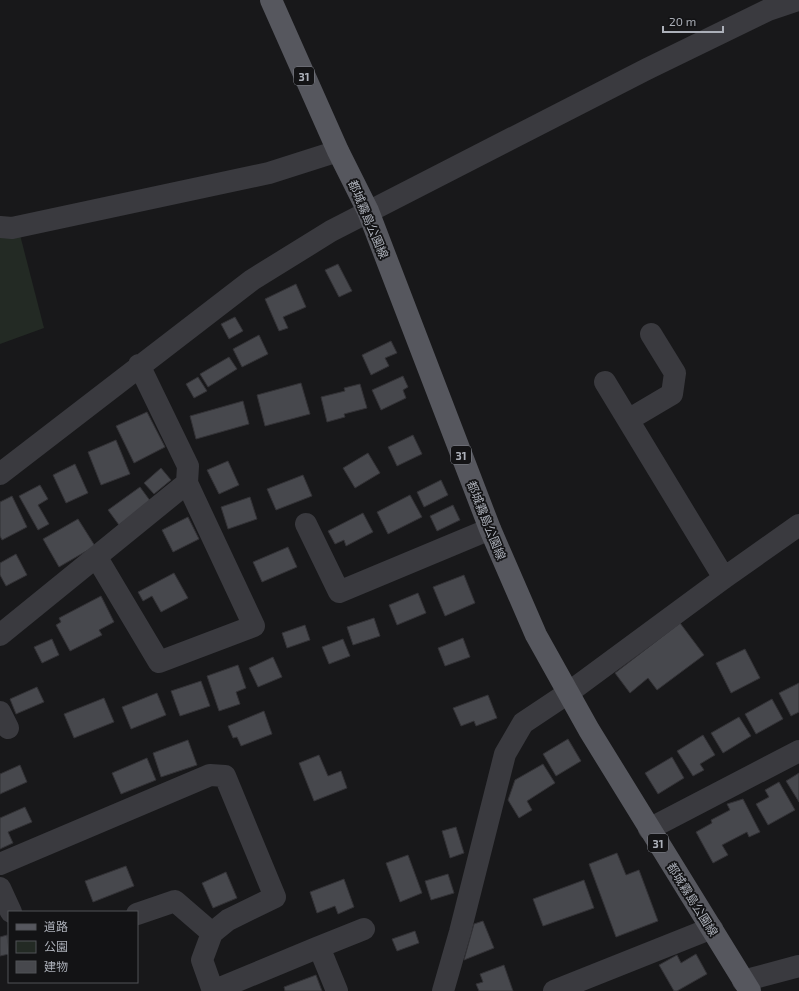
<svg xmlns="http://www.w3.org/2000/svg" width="799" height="991" viewBox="0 0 799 991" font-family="'Exo 2','Noto Sans JP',sans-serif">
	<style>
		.green { fill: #232a24 }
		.building { fill: #47484d; stroke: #333236 }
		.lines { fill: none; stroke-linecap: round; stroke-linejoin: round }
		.minor { stroke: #3a3a3f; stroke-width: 22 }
		.major { stroke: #56575e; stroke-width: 22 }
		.labels { text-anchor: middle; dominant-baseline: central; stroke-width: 3.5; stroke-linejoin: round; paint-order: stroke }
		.shield { fill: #131315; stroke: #7e8188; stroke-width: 1 }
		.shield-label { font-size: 11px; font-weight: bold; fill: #acb0b9 }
		.street-label { font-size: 12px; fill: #acb0b9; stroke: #131315 }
	</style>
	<rect width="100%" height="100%" fill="#18181a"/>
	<!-- green -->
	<path class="green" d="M19,231L44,328L0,344V233Z"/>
	<!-- building -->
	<path class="building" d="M338,264L352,291L339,297L325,270Z
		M296,284L306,307L283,317L288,328L279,331L265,299Z
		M235,317L243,331L229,339L221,324Z
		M259,335L268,354L242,367L233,349Z
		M391,341L397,353L385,358L389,366L371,375L362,355Z
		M229,357L237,369L208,387L200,374Z
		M403,376L408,387L403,390L406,398L381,410L372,390Z
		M198,377L207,391L194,398L186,384Z
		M301,383L310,414L265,426L257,395Z
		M360,384L367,408L344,414L345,417L327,422L321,397L345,391L344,388Z
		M243,401L249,424L196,439L190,416Z
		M147,412L165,447L134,463L116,426Z
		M413,435L422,454L397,466L388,447Z
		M116,440L130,474L101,485L88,452Z
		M368,453L380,473L355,488L343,468Z
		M228,461L239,485L219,494L207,470Z
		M75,464L88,493L66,503L53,475Z
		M161,468L171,480L154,494L144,483Z
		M303,475L312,496L276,510L267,489Z
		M441,480L448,495L424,507L417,492Z
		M40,485L48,499L38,505L49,524L38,530L19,496Z
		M140,487L151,502L119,525L108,510Z
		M410,495L422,517L388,534L377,512Z
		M12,496L27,527L2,540L0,536V502Z
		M250,497L257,519L228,529L221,507Z
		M453,505L460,520L437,531L430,516Z
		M363,513L373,532L346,546L344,540L335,544L328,531Z
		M188,517L199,539L173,552L162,530Z
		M78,519L95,546L59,567L43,539Z
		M288,547L297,567L262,582L253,562Z
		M16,554L27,575L6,586L0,575V563Z
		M174,573L188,598L161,612L152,596L143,601L138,592Z
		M464,575L475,603L445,616L433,587Z
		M418,593L426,613L397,625L389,605Z
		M101,596L114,622L99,630L102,635L70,651L56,625L61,622L59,618Z
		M374,618L380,636L353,645L347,627Z
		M680,623L704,655L657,690L648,678L630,693L615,673Z
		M305,625L310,640L287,648L282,633Z
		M463,638L470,657L445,666L438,648Z
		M52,639L59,655L42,663L34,647Z
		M343,639L350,656L329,664L322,647Z
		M745,649L760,678L731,693L716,663Z
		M273,657L282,677L258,687L249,668Z
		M238,665L246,688L236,692L240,704L219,711L207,676Z
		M201,681L210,706L180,716L171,691Z
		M799,683V712L791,716L779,693Z
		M37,687L44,702L16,714L10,699Z
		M157,693L166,715L131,729L122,707Z
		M488,695L497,718L476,726L474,721L461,726L453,708Z
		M104,698L114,722L74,738L64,714Z
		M772,699L783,719L756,734L745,714Z
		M264,711L272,734L241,746L237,737L233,738L228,726Z
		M739,717L751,736L723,753L711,733Z
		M703,735L715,755L700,764L704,770L693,776L677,751Z
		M568,739L581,761L556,776L543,754Z
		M188,740L197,765L161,777L153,753Z
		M319,755L328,776L341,771L347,788L314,801L299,763Z
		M672,757L684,778L658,794L645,773Z
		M147,758L156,780L121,794L112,773Z
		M543,764L555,783L527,801L532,810L519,818L508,800L515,780Z
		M20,765L27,782L0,794V774Z
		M799,773V802L786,781Z
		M779,782L795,810L768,825L756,804L769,797L765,790Z
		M743,799L760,832L749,837L747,832L722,845L728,855L713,863L696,832L712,823L711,820L730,810L727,804Z
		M25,807L32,822L8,832L13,843L0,849V818Z
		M456,827L464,853L450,858L442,831Z
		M617,853L626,875L639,870L658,921L616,937L589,864Z
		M408,855L422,893L400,902L386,863Z
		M126,866L134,886L93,902L85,881Z
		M226,872L237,898L213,908L202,883Z
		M448,874L454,893L431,900L425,881Z
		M344,879L354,907L338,914L335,906L317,913L310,892Z
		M584,880L594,908L543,926L533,899Z
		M483,921L494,948L464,960L474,924Z
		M415,931L419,943L397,951L392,939Z
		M7,935L9,954L0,956V937Z
		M696,954L707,974L677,991H674L659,965L677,955L681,963Z
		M504,965L513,991H479L476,984L483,982L480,974Z
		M316,975L322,991H285L284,987Z"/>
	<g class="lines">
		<!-- minor -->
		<path class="minor" d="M0,227L12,228L269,173L338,151
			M605,382L724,578
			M628,420L672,394L675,373L651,334
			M0,474L252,280L331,231L647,69L768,10L798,0
			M306,524L339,592L490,529
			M97,558L159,662L254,626L187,483
			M0,635L187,483L188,466L139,365
			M0,712L8,728
			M649,829L799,751
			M0,864L210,775L225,776L275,897L228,920L212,933L202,960L213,991
			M0,888L11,912
			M137,914L175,901L212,933
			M319,947L364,929
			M743,981L799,966
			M213,991L319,947L337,991
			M443,991L460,932L505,754L523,723L568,693L724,578L799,525
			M554,991L712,928"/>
		<!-- major -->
		<path class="major" d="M271,0L338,151L368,211L490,529L536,635L589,730L750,991"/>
	</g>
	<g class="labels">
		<!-- shield labels -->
		<g class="shield">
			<rect x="294" y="67" width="20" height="18" rx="3"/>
			<rect x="451" y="446" width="20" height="18" rx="3"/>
			<rect x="648" y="834" width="20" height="18" rx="3"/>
		</g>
		<g class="shield-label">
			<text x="304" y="76">31</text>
			<text x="461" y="455">31</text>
			<text x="658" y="843">31</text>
		</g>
		<!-- street labels -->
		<g class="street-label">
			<text transform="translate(369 219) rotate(67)">都城霧島公園線</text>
			<text transform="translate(487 520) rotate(68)">都城霧島公園線</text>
			<text transform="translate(693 899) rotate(58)">都城霧島公園線</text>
		</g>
	</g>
	<!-- legend -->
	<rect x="8" y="911" width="130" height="72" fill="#131315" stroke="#505257"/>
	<rect x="16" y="924" width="20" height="6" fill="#56575e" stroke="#505257"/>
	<text x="44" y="931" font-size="12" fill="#acb0b9">道路</text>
	<rect x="16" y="941" width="20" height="12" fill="#232a24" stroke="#505257"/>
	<text x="44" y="951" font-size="12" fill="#acb0b9">公園</text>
	<rect x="16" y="961" width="20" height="12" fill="#47484d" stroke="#505257"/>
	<text x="44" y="971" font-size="12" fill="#acb0b9">建物</text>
	<!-- scale -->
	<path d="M663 26v6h60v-6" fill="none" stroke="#acb0b9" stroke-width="2"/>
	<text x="669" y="26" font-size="12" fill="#acb0b9" stroke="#131315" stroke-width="3" paint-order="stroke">20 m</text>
</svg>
